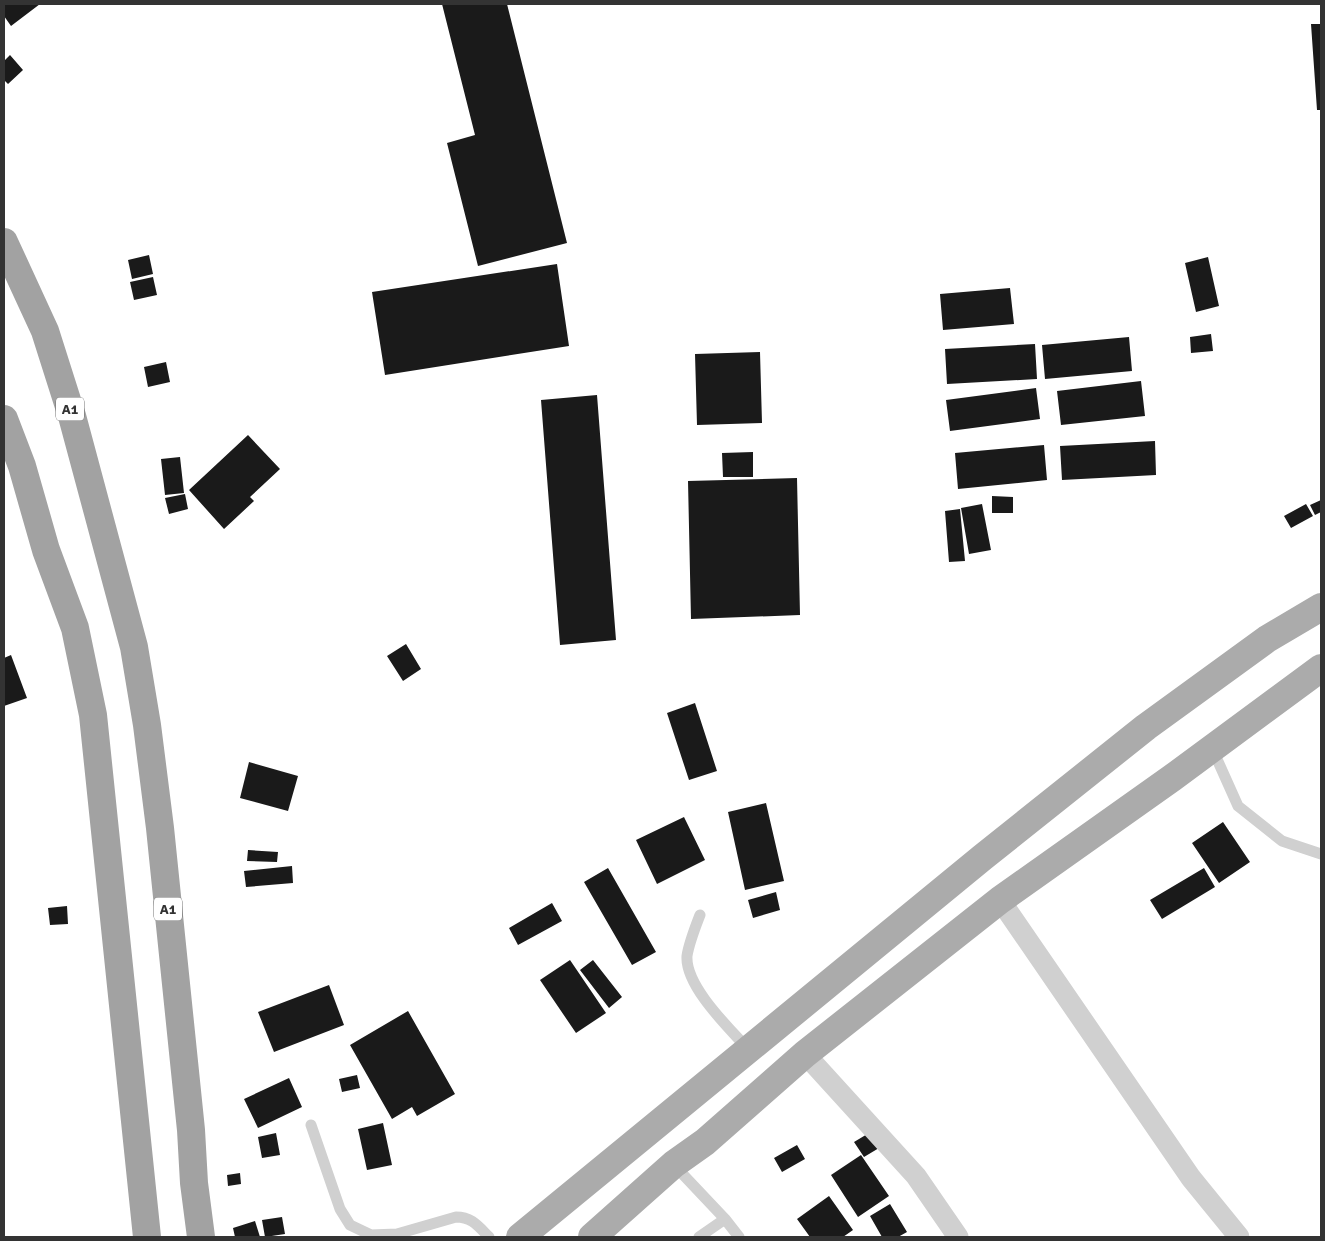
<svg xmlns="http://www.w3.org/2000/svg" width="1325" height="1241" viewBox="0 0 1325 1241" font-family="Signika,sans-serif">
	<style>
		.building { fill: #1a1a1a }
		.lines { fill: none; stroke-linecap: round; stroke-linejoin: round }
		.service { stroke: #d0d0d0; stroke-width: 11 }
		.minor { stroke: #d0d0d0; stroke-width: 21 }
		.primary { stroke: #ababab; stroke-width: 28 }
		.trunk { stroke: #a2a2a2; stroke-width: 28 }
		.labels { text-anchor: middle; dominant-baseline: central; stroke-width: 5; stroke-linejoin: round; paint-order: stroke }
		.shield { fill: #fff; stroke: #707070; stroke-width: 1 }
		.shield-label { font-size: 14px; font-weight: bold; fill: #333 }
	</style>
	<rect width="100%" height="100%" fill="#fff"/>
	<!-- building -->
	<path class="building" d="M4,4H40L11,26L4,16Z
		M442,4H507L567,243L478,266L447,143L475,135Z
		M1311,24H1321V110H1317Z
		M10,55L23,70L8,84L4,80V61Z
		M149,255L153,274L132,279L128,260Z
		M1208,257L1219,306L1196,312L1185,263Z
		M557,264L569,346L385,375L372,292Z
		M153,277L157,295L134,300L130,282Z
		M1010,288L1014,324L943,330L940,294Z
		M1211,334L1213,351L1191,353L1190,337Z
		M1129,337L1132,371L1045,379L1042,345Z
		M1035,344L1037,379L947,384L945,349Z
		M760,352L762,423L697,425L695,354Z
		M166,362L170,382L148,387L144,367Z
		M1141,381L1145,416L1061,425L1057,391Z
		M1036,388L1040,419L950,431L946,400Z
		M597,395L616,640L560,645L541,400Z
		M248,435L280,469L250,497L254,501L224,529L189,490Z
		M1155,441L1156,475L1062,480L1060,446Z
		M1044,445L1047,480L958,489L955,453Z
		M753,452V477H723L722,453Z
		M180,457L184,493L165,495L161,459Z
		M797,478L800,615L691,619L688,481Z
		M185,494L188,509L169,514L165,498Z
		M992,496L1013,497V513H992Z
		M1321,500V512L1315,515L1310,505Z
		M982,504L991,550L969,554L961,508Z
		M1306,504L1313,516L1291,528L1284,516Z
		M960,509L965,561L949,562L945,511Z
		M406,644L421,669L403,681L387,656Z
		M11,655L27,698L4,706V658Z
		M695,703L717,771L689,780L667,713Z
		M249,762L298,776L288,811L240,798Z
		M766,803L784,881L745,890L728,812Z
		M684,817L705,860L657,884L636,840Z
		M1223,822L1250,862L1219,883L1192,843Z
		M248,850L278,852L277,862L247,861Z
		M292,866L293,883L246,887L244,871Z
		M608,868L656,952L632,965L584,882Z
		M1204,868L1215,887L1162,919L1150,900Z
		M776,892L780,910L753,918L748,900Z
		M552,903L562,921L518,945L509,928Z
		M67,906L68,924L50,925L48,908Z
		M570,960L606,1013L576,1033L540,980Z
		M593,960L622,997L609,1008L580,970Z
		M329,985L344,1025L274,1052L258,1012Z
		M408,1011L455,1094L417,1116L412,1107L392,1119L350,1045Z
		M357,1075L360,1088L342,1092L339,1079Z
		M289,1078L302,1107L258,1128L244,1099Z
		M383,1123L392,1165L367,1170L358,1129Z
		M276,1133L280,1155L262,1158L258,1137Z
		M869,1133L879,1148L864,1157L854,1142Z
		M797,1145L805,1159L782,1172L774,1158Z
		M861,1155L889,1196L858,1217L831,1175Z
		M240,1173L241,1184L228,1186L227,1175Z
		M829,1196L853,1230L843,1237H810L797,1219Z
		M890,1204L907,1232L898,1237H882L870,1216Z
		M282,1217L285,1234L265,1237L262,1220Z
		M255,1221L260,1237H235L233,1228Z"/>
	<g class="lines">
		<!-- service -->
		<path class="service" d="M1212,748L1238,806L1282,841L1321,854
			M700,915C695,928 689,943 687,956C685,986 729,1028 748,1049
			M311,1125L340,1209L350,1225L371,1235L397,1234L456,1217C472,1217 478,1226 489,1237
			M674,1165L725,1219L699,1237
			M725,1219L739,1237"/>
		<!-- minor -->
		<path class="minor" d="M1000,900L1191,1178L1239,1237
			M805,1054L916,1176L958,1237"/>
		<!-- primary -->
		<path class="primary" d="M520,1237L983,857L1146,727L1267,639L1321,607
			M592,1237L674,1164L705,1142L805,1054L1000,900L1172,778L1321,668"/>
		<!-- trunk -->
		<path class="trunk" d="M4,242L45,331L72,416L134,647L147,725L160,828L191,1130L194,1183L201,1237
			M4,419L22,466L46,550L75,628L93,715L147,1237"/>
	</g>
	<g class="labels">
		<!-- shield labels -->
		<g class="shield">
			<rect x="56" y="397.5" width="28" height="23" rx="4"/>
			<rect x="154" y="897.5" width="28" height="23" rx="4"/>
		</g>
		<g class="shield-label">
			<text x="70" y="409">A1</text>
			<text x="168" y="909">A1</text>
		</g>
	</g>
	<!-- border -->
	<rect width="1325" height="1241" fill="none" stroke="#333333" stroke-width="10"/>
</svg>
